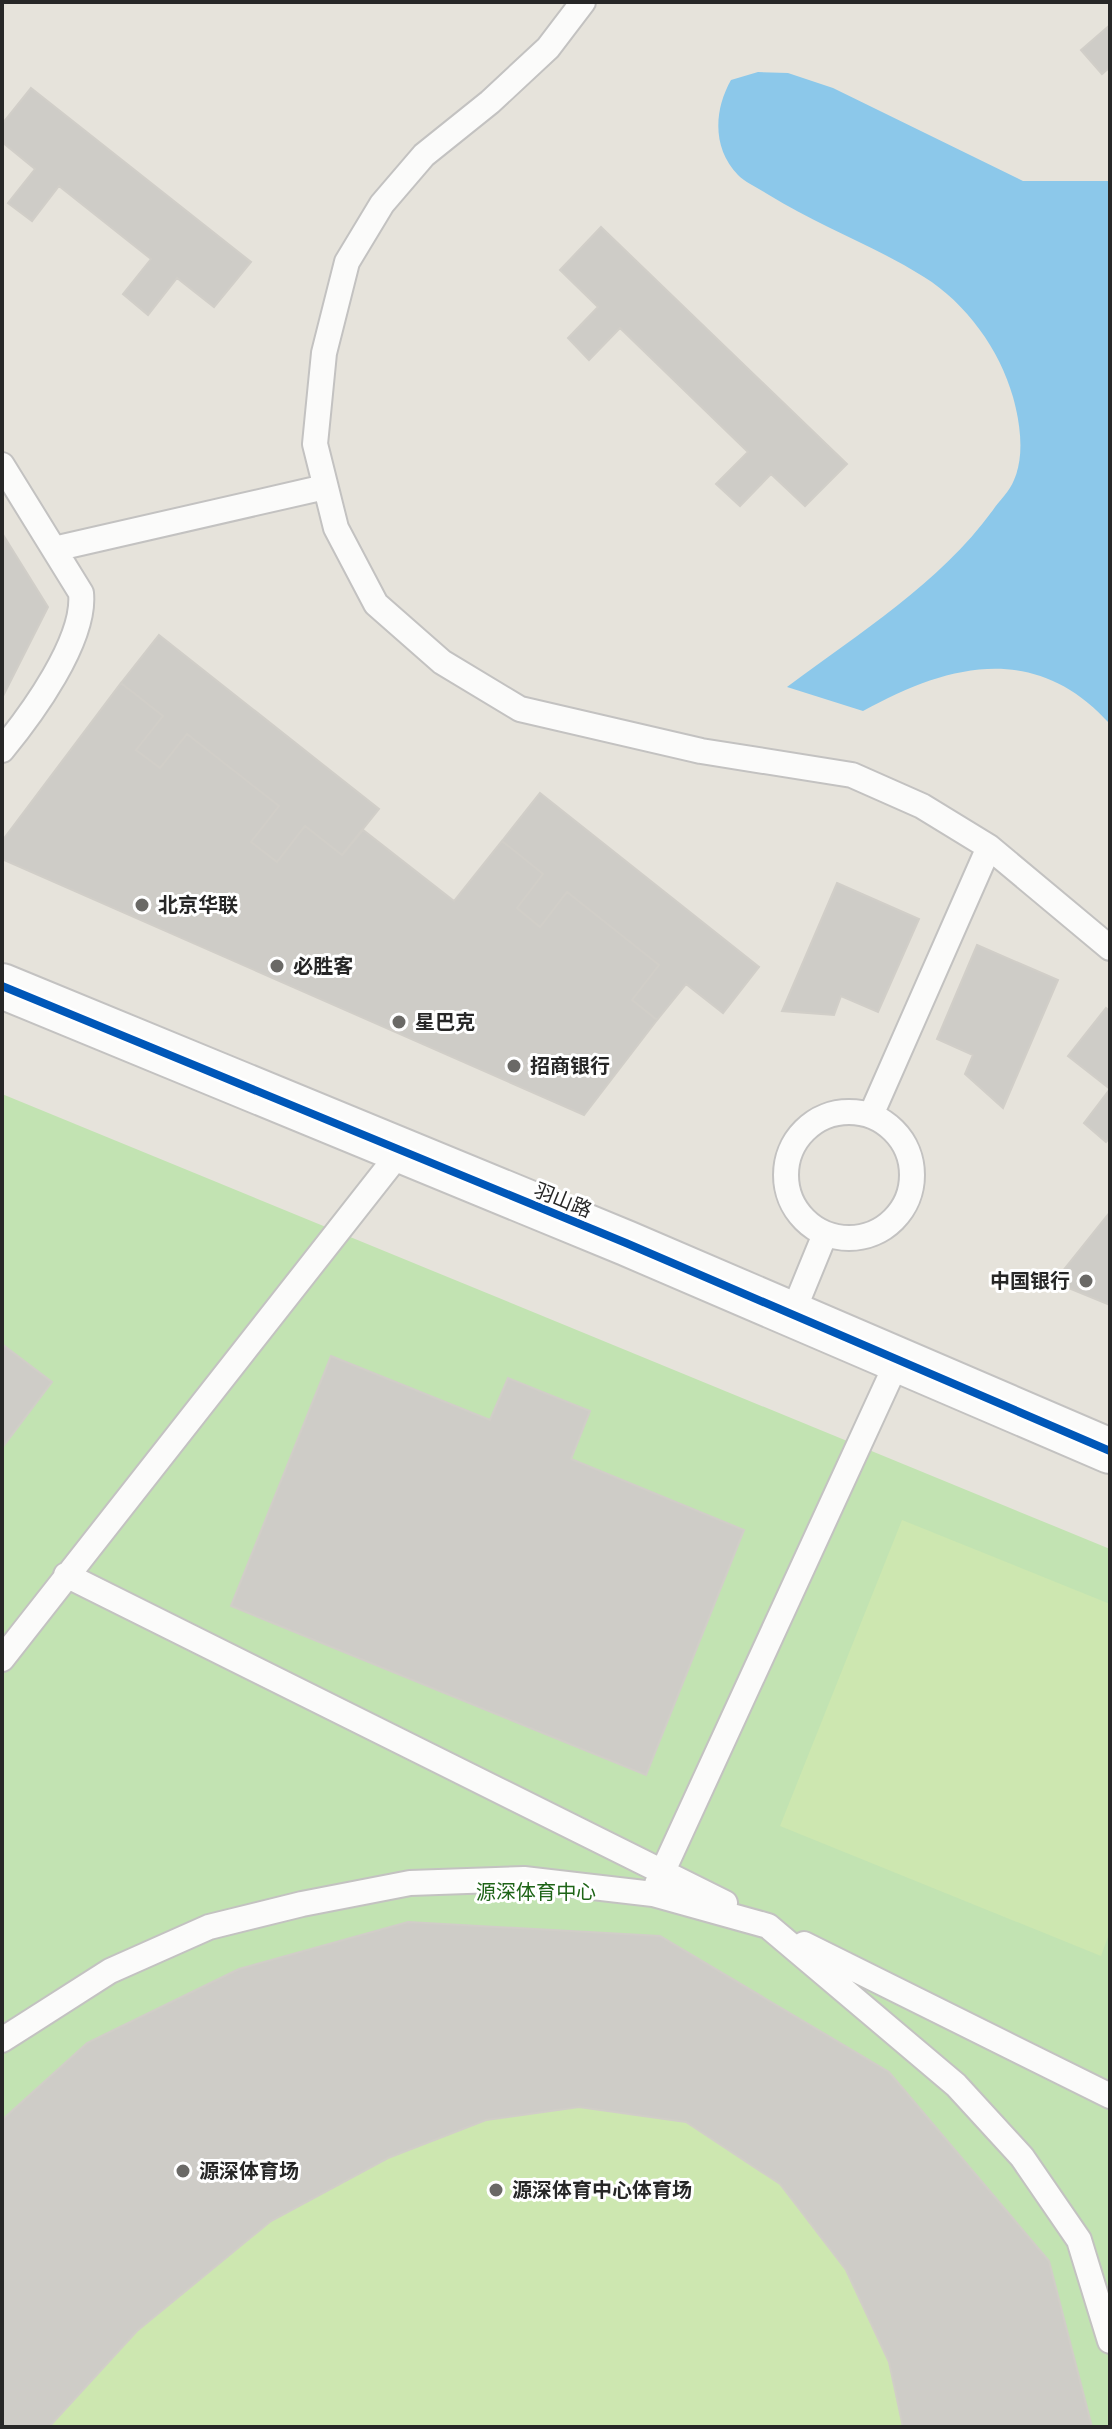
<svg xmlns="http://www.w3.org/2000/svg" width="1112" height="2429" viewBox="0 0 1112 2429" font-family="Poppins,'Noto Sans SC',sans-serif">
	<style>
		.green { fill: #c2e3b2 }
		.pitch { fill: #cde7b0 }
		.water { fill: #8cc8ea }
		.building { fill: #ceccc7; stroke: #d1cec8; stroke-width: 2 }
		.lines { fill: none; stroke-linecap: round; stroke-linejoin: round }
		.service-casing { stroke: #c3c2c1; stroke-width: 28 }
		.tertiary-casing { stroke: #c3c2c1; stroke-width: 48 }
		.service { stroke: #fbfbfa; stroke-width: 24 }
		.tertiary { stroke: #fbfbfa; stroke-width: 44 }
		.cycleway-casing { stroke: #fff; stroke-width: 13 }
		.cycleway { stroke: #0057b8; stroke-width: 8 }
		.poi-dot { fill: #6a6966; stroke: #fff; stroke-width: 3 }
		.labels { text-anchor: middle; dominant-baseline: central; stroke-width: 6; stroke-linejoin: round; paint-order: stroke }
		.poi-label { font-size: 20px; font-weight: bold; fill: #272727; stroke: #fff; text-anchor: start }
		.street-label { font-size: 20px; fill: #272727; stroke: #fff }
		.park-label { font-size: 20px; fill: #1e6417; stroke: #fff }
	</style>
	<rect width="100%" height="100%" fill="#e6e3db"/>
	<!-- green -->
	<path class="green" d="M2,1094L1110,1549V2427H2Z"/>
	<!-- pitch -->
	<path class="pitch" d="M902,1520L1110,1604V1931L1101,1956L780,1826Z
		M408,1922L660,1936L889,2072L1049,2261L1092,2427H2V2120L87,2043L239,1969Z"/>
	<!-- water -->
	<path class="water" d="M758,72L788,73L833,88L1023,181H1110V724C1036,642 950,663 863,711L787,687C859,633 939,584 993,510C999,501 1010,491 1014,480C1025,455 1020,422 1013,397C1000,350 966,303 924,277C875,246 819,226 769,195C760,189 746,183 738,175C712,148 714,110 731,80Z"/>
	<!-- building -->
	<path class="building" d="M1110,25V67L1102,74L1081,50Z
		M31,88L251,262L214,307L177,278L148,315L123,294L151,259L59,186L32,221L8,203L35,169L2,142V124Z
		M601,227L847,464L805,506L771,474L740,506L716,484L748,452L620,328L589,360L568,338L598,307L560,270Z
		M2,533L48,607L2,698Z
		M159,635L379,809L342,855L305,826L277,862L251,842L279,806L187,734L160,768L136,750L163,716L121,683Z
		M121,683L163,716L136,750L160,768L187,734L279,806L251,842L277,862L305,826L342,855L363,830L454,901L502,841L543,874L517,908L540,927L567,892L659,965L632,1000L657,1020L584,1115L2,859V841Z
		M540,793L759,967L723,1013L686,984L657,1020L632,1000L659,965L567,892L540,927L517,908L543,874L502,841Z
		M837,883L919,919L878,1012L841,996L834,1015L782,1011Z
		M977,945L1058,980L1003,1108L965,1074L973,1055L937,1039Z
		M1106,1008L1110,1012V1089L1068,1056Z
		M1110,1089V1137L1106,1142L1084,1123Z
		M1110,1212V1305L1054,1282Z
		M2,1344L52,1382L2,1448Z
		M331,1356L490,1420L508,1378L590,1411L571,1459L744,1530L646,1775L231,1606Z
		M408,1922L660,1936L889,2072L1049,2261L1092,2427H903L889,2362L846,2270L780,2184L686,2122L579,2107L486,2120L388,2158L271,2221L137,2331L49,2427H2V2120L87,2043L239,1969Z"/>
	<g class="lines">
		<defs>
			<path id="service" d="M583,2L548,48L490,102L424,155L382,204L347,262L324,353L315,444L336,528L376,604L442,662L520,709L701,751L852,775L922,806L989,847L1110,948
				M2,465L81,593C86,640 31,715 2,750
				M54,549L325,487
				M786 1175a63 63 0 1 1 126 0a63 63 0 1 1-126 0Z
				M871,1115L989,847
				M791,1317L825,1234
				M66,1575L725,1903
				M2,1659L401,1151
				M657,1884L898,1360
				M804,1944L1110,2096
				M2,2040L110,1971L209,1927L302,1904L410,1883L524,1879L653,1894L768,1926L956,2085L1022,2157L1079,2240L1110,2341"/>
			<path id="tertiary" d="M2,986L626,1243L1110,1451"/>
		</defs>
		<!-- service casing -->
		<use href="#service" class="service-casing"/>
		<!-- tertiary casing -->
		<use href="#tertiary" class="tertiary-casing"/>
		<!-- service -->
		<use href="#service" class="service"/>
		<!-- tertiary -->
		<use href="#tertiary" class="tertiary"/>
		<defs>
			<path id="cycleway" d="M2,986L626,1243L1110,1451"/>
		</defs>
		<!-- cycleway casing -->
		<use href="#cycleway" class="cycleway-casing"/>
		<!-- cycleway -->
		<use href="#cycleway" class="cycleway"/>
	</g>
	<!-- markers -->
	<g class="poi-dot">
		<circle cx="142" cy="905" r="8"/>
		<circle cx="277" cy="966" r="8"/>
		<circle cx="399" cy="1022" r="8"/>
		<circle cx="514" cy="1066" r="8"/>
		<circle cx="1086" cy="1281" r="8"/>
		<circle cx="183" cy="2171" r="8"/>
		<circle cx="496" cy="2190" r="8"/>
	</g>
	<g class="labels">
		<!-- poi labels -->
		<g class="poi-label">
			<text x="158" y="905">北京华联</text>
			<text x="293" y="966">必胜客</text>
			<text x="415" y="1022">星巴克</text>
			<text x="530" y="1066">招商银行</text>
			<text x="1070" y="1281" text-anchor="end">中国银行</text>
			<text x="199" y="2171">源深体育场</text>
			<text x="512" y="2190">源深体育中心体育场</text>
		</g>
		<!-- street labels -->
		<g class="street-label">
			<text transform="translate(563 1200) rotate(22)">羽山路</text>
		</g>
		<!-- park labels -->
		<g class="park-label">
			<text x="536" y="1892">源深体育中心</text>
		</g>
	</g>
	<!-- border -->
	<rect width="1112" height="2429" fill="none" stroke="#272727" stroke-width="8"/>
</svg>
